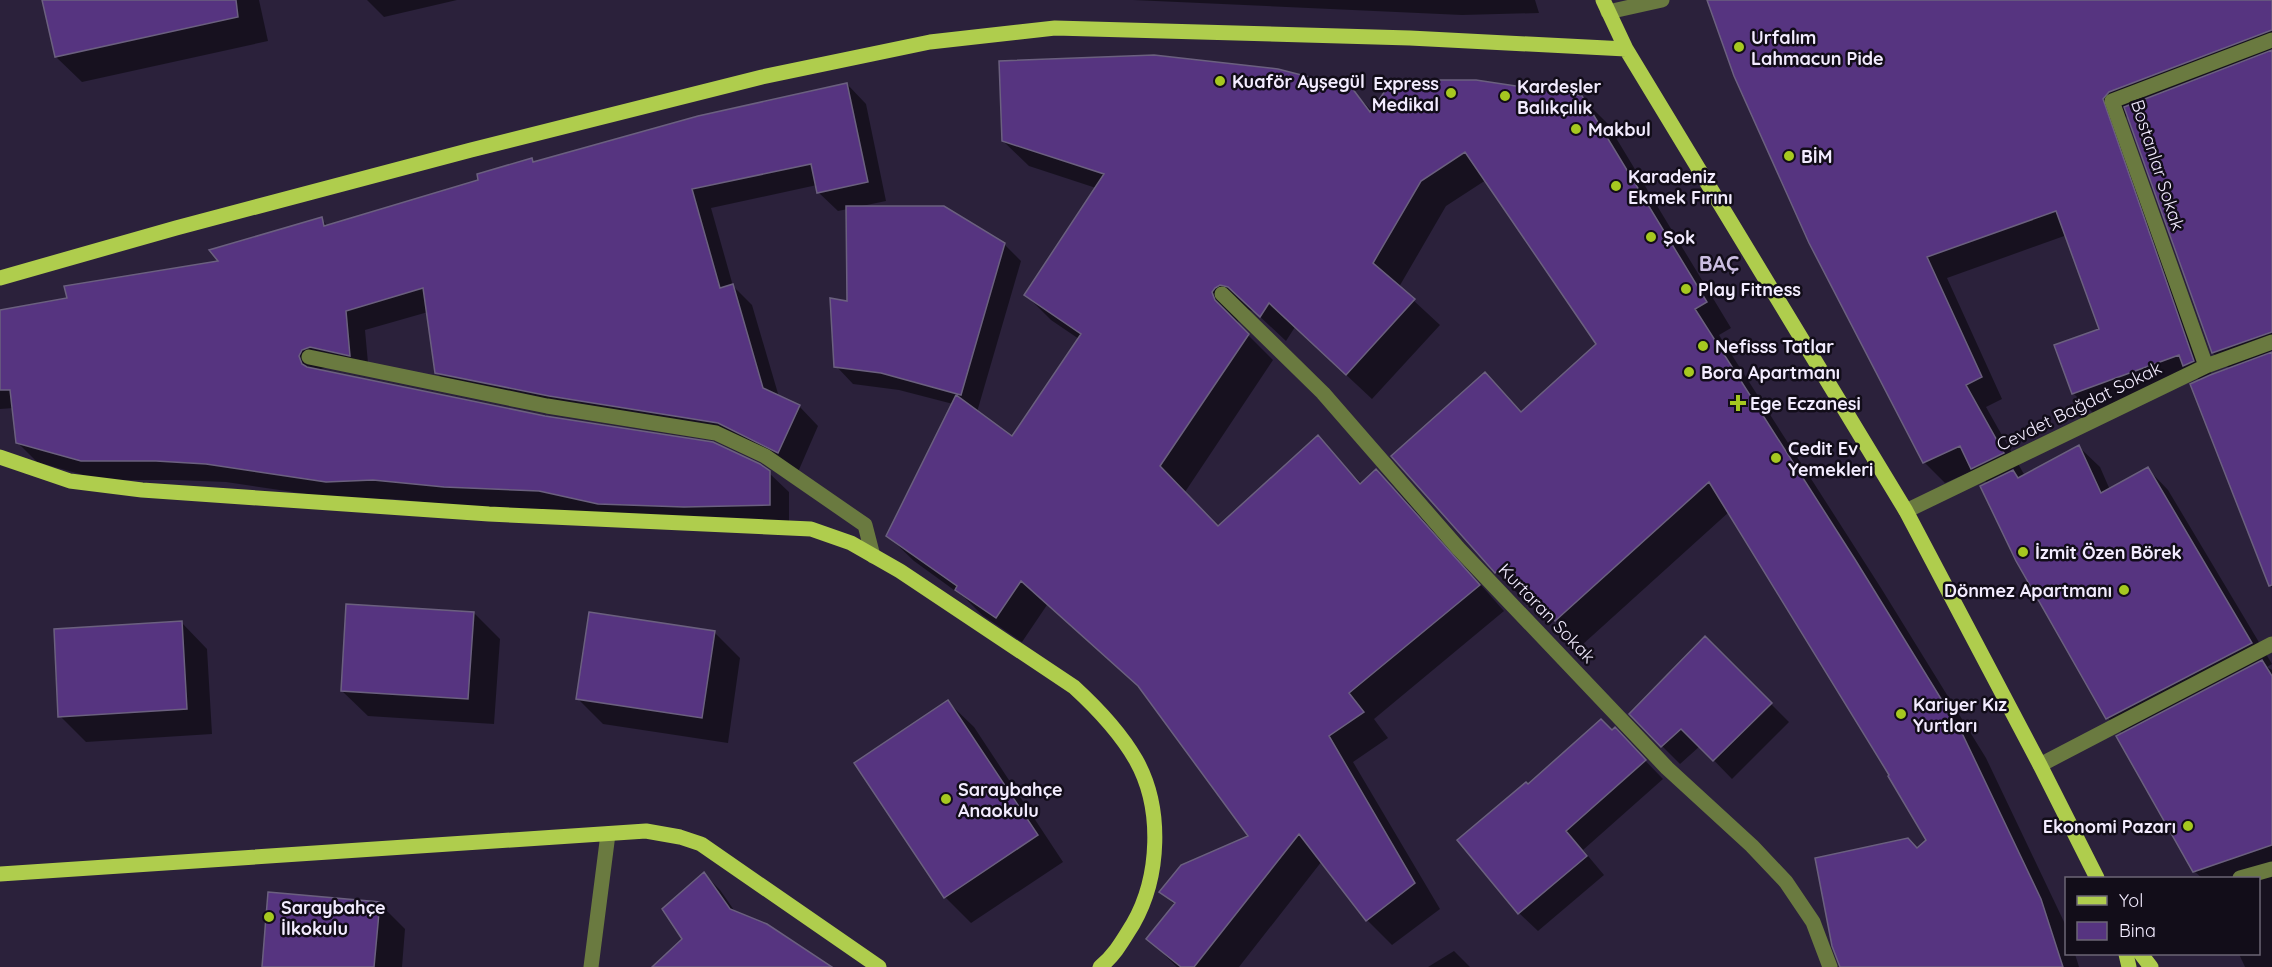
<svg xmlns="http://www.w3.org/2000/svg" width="2272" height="967" viewBox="0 0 2272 967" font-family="Quicksand,sans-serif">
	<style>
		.shadow { fill: #0007; fill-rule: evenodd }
		.building { fill: #563480; stroke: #6b607f; stroke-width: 1.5 }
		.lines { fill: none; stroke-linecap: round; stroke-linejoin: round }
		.minor { stroke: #6a7a40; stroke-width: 15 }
		.major { stroke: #afcd4d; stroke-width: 15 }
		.poi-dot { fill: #a6c820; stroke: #120d19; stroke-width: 2 }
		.labels { text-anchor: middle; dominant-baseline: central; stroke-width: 5; stroke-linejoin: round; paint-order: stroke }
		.poi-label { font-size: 18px; font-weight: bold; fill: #f3ecff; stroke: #120d19; text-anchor: start }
		.street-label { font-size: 18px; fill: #f3ecff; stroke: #120d19 }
		.quarter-label { font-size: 21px; font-weight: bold; fill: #cbbee1; stroke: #120d19 }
	</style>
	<rect width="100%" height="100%" fill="#2b213b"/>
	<!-- shadow -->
	<path class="shadow" d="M44,0H259L268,41L82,82L56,57Z
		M367,0H457L384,17Z
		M1133,0H1535L1539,13L1462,15Z
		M1709,0H2272V588L2192,385L2201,381L2196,377L2094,414L2073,393L2101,330L2067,235L1947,278L2002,399L1986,407L2025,476L2079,447L2100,467L2110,490L2148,469L2168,490L2272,664L2267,667L2272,670V967H2245L2239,954H2258V878H2202L2194,871L2123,734L2108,718L2009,542L1988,484L1975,470L1945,483L1924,462ZM2129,114L2213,353L2230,369L2212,376L2123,121Z
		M847,84L866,104L886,201L862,206L1004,244L1021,261L977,412L1013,438L1079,339L1051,320L1026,295L1096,188L1029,166L1003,141L1351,89L1372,111L1581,97L1607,123L1731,328L1719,335L1881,588L1986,758L2066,926V954H2075L2079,967H1840L1917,850L1928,841L1891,776L1729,512L1582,645L1529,590L1521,597L1496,572L1485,374L1522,412L1598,344L1486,180L1446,206L1399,287L1440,325L1372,399L1295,327L1286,341L1255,312L1246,309L1237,318L1240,327L1273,360L1185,492L1219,528L1317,437L1362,484L1376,471L1402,496L1504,611L1374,719L1388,738L1353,762L1440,909L1392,945L1367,920L1322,861L1239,967H1177L1148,939L1175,905L1161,892L1251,837L1145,692L1047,605L1022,642L982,615L965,598L914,561L888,536L953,404L899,390L853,384L836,366L848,302V209L838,211L818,192L817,185L711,208L733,286L752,305L779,397L799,406L818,426L798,472L738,442L456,392L436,372L428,312L365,330L369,374L331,366L318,370L769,473L789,492V523L465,506L393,499L347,500L226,482L176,480H101L37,462L17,442L14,408L0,409V312L68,299L220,262L321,219L328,226L480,181L531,160L535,163Z
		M474,613L500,639L494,724L368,716L342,691Z
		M182,623L207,649L212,734L86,742L60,716Z
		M714,632L740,658L728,743L603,724L577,698Z
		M1705,638L1789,722L1732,779L1700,746L1680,764L1662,746Z
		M948,702L974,727L1063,862L971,923L945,897L856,763Z
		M1613,732L1633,748L1663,779L1583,850L1604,875L1538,931L1519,913L1528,786Z
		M704,874L720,890L736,913L829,967H657L684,939Z
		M379,903L405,929L402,967H263Z
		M1454,951L1470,967H1428Z"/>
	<!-- building -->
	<path class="building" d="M42,0H236L238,17L55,57Z
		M1707,0H2272V30L2109,92L2103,99L2194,361L2183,366L2179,355L2072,394L2054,345L2099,329L2056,211L1927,257L1982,377L1966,385L2004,453L1971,469L1960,446L1923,463L1809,243L1734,76Z
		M2272,50V332L2212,353L2124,107Z
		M1154,55L1278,69L1352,88L1370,112L1393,80H1476L1555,92L1558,90L1582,96L1707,302L1695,309L1856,561L1961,731L2041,899L2063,967H1840L1832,946L1815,858L1908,838L1917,848L1926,840L1888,776L1889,775L1709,482L1555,621L1504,565L1495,573L1391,456L1485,372L1521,412L1596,344L1465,152L1421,181L1373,263L1415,299L1346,375L1269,303L1260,317L1228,287L1220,285L1215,288L1212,292L1215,300L1249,334L1160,466L1218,526L1318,435L1360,484L1376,469L1480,585L1349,693L1364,712L1329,736L1415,883L1366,921L1299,834L1194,967H1181L1146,939L1175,903L1159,892L1181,865L1248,836L1138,686L1021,581L996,618L955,590L957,586L886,536L956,395L1012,436L1081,334L1024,295L1104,174L1002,141L999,61Z
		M847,83L868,182L817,193L811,164L692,189L720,288L733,284L763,388L800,405L778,453L718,423L549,396L435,373L423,288L346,311L350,356L310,347L302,350L299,356L302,364L307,367L545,416L713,442L760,464L770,471V505L684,507L598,504L539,491L444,487L373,480L326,482L206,464L156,461H81L16,443L10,390H0V310L67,298L64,286L218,261L209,250L322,217L324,226L478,180L477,174L532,158L533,162L698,116Z
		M846,206H944L1005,243L961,395L881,373L834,367L830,298L847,301Z
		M2272,352V585L2269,586L2190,384L2210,375Z
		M2079,445L2101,493L2148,467L2252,643L2106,719L2016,561L1980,486L2013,470L2018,478Z
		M346,604L474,612L468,699L341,691Z
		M589,612L715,631L702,718L576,699Z
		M182,621L187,709L58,717L54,629Z
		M1705,636L1772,703L1713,761L1681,729L1661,747L1629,714Z
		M2262,660L2272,676V845L2193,872L2116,736Z
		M948,700L1038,835L944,898L854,763Z
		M1601,719L1612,730L1615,727L1646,760L1566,831L1587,856L1518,914L1457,840L1526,782L1528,784Z
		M704,872L730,909L767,924L832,967H652L682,939L662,909Z
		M268,892L380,902L374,967H262Z"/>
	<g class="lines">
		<!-- minor -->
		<path class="minor" d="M1608,12L1662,0
			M1222,294L1323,393L1458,548L1667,768L1752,846L1786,882L1813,922L1830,967
			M309,357L547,406L716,433L765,456L865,525L873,556
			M2206,366L2112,101L2272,40
			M1906,511L2206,366L2272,342
			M2040,765L2272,644
			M2240,878L2272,869
			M591,967L608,834"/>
		<!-- major -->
		<path class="major" d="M1603,0L1626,49L1906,511L2040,765L2097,878
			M0,278L176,228L471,150L762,77L930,42L1055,28L1410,38L1626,49
			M0,457L70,481L142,490L489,514L811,529L851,543L900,571L1074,687C1098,709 1120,732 1136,760C1163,808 1160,877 1133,924C1123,940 1115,955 1100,967
			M0,874L646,831L680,837L701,844L879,967
			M2126,954L2129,967
			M2141,954L2151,967"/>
	</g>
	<!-- markers -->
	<g class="poi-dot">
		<circle cx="1739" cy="47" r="6"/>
		<circle cx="1220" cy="81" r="6"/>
		<circle cx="1451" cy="93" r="6"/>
		<circle cx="1505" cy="96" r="6"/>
		<circle cx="1576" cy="129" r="6"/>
		<circle cx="1789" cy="156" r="6"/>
		<circle cx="1616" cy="186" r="6"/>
		<circle cx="1651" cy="237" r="6"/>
		<circle cx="1686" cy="289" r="6"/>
		<circle cx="1703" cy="346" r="6"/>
		<circle cx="1689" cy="372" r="6"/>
		<path d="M1735 394h6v6h6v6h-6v6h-6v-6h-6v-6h6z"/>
		<circle cx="1776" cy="458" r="6"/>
		<circle cx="2023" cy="552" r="6"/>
		<circle cx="2124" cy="590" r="6"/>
		<circle cx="1901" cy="714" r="6"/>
		<circle cx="946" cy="799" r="6"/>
		<circle cx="2188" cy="826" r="6"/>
		<circle cx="269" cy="917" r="6"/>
	</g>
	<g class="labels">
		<!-- poi labels -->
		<g class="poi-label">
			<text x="1751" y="37">Urfalım<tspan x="1751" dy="21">Lahmacun Pide</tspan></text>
			<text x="1232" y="81">Kuaför Ayşegül</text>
			<text x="1439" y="83" text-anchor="end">Express<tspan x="1439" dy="21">Medikal</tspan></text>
			<text x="1517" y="86">Kardeşler<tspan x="1517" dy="21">Balıkçılık</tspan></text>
			<text x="1588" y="129">Makbul</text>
			<text x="1801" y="156">BİM</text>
			<text x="1628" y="176">Karadeniz<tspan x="1628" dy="21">Ekmek Fırını</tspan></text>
			<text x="1663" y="237">Şok</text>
			<text x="1698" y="289">Play Fitness</text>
			<text x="1715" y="346">Nefisss Tatlar</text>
			<text x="1701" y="372">Bora Apartmanı</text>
			<text x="1750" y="403">Ege Eczanesi</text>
			<text x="1788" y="448">Cedit Ev<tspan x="1788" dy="21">Yemekleri</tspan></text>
			<text x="2035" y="552">İzmit Özen Börek</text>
			<text x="2112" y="590" text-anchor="end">Dönmez Apartmanı</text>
			<text x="1913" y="704">Kariyer Kız<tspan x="1913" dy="21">Yurtları</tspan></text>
			<text x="958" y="789">Saraybahçe<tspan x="958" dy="21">Anaokulu</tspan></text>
			<text x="2176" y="826" text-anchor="end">Ekonomi Pazarı</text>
			<text x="281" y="907">Saraybahçe<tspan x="281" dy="21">İlkokulu</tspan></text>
		</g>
		<!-- street labels -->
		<g class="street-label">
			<text transform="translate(2158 165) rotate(72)">Bostanlar Sokak</text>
			<text transform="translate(2079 406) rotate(-26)">Cevdet Bağdat Sokak</text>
			<text transform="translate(1547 613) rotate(46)">Kurtaran Sokak</text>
		</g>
		<!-- quarter labels -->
		<g class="quarter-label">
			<text x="1719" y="263">BAÇ</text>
		</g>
	</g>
	<!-- legend -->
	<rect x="2065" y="877" width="195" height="78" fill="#120d19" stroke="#6c6675" stroke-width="1.5"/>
	<rect x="2077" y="896" width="30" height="9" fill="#afcd4d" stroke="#6c6675" stroke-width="1.5"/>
	<text x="2119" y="907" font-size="18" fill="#f3ecff">Yol</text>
	<rect x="2077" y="922" width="30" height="18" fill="#563480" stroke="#6c6675" stroke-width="1.5"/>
	<text x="2119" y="937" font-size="18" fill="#f3ecff">Bina</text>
</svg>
